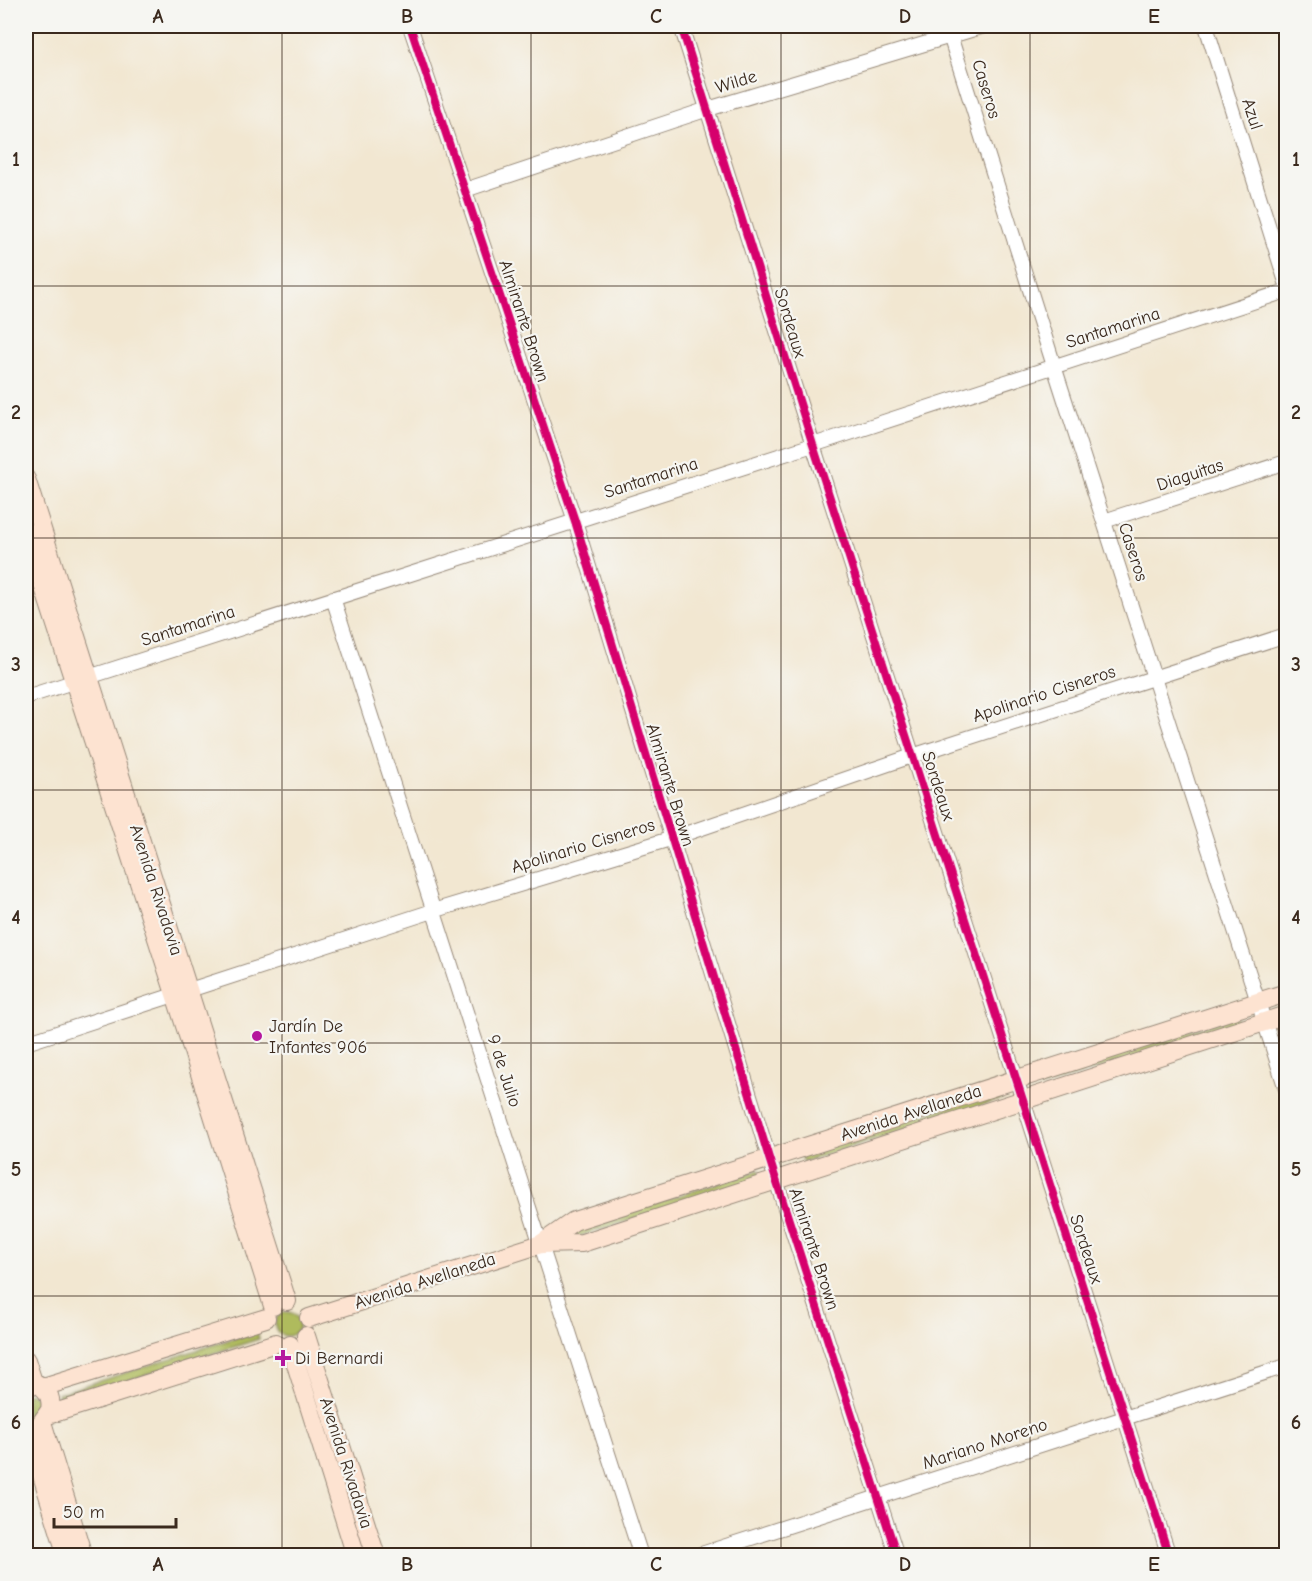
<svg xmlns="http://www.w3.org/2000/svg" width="1312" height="1581" viewBox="0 0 1312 1581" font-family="'Comic Neue',sans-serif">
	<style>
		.green { fill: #afbb5d; stroke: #75723e; stroke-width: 1.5 }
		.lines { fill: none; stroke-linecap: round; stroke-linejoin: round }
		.minor-casing { stroke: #968878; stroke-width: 16 }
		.secondary-casing { stroke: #968878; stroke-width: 20 }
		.minor { stroke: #fff; stroke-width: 14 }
		.secondary { stroke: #fde3d1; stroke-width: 18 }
		.cycleway-casing { stroke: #f6f6f2; stroke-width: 11 }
		.cycleway { stroke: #d6006c; stroke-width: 8 }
		.grid { fill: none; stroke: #3b2a1e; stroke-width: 1.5; stroke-opacity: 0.55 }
		.poi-dot { fill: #b5179e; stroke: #f6f6f2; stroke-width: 2 }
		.labels { text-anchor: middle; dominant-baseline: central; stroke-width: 4.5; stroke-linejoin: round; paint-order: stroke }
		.street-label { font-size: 18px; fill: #3b2a1e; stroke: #f6f6f2 }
		.poi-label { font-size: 18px; fill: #3b2a1e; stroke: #f6f6f2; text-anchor: start }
		.neatline { fill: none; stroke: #3b2a1e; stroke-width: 2 }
		.grid-label { font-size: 20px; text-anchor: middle; font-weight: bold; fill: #3b2a1e }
	</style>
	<rect width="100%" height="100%" fill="#f6f6f2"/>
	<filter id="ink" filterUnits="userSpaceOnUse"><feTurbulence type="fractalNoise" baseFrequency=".0167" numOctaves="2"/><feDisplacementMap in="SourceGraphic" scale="12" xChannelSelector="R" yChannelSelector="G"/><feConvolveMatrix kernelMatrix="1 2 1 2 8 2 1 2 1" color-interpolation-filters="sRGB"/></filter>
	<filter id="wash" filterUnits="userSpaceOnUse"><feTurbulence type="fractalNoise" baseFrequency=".008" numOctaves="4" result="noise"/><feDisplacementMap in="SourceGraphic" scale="24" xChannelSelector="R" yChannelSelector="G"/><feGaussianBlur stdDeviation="1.35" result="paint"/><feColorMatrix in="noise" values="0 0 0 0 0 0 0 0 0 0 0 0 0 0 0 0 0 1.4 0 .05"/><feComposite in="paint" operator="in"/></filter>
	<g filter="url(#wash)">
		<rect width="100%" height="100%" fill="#f2e7d1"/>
		<!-- green -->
		<path class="green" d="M1236,1016L1239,1024L1041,1087L1038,1079Z
			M998,1091L1001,1099L803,1162L800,1154Z
			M759,1170L762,1179L564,1241L561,1233Z
			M275 1324a12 12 0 1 1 24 0a12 12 0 1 1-24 0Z
			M257,1331L259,1339L61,1402L58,1394Z
			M31,1393L40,1401C41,1411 36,1418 26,1417V1394Z"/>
	</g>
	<g filter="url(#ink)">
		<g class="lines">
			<defs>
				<path id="minor" d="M410,26L575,521L769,1158L897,1556
					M681,26L813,445L1169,1556
					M947,26L1054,366L1286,1089
					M1206,26L1286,282
					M465,190L708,109L984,26
					M1104,521L1286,462
					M333,598L641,1556
					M26,697L813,445L1286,291
					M26,1043L433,911L670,839L912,756L1286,635
					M695,1556L1286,1366"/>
				<path id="secondary" d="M26,479L287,1301
					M26,532L175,994L273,1306
					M541,1244L574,1221L1286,993
					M309,1318L541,1244L582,1243L1286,1015
					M306,1336L376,1556
					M290,1345L356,1556
					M26,1360L33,1382
					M26,1382C42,1382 53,1393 50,1410L41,1423
					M43,1387L266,1318
					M48,1415L276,1343
					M42,1422L83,1556
					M27,1427L67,1556"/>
			</defs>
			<!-- minor casing -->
			<use href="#minor" class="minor-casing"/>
			<!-- secondary casing -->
			<use href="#secondary" class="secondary-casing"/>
			<!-- minor -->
			<use href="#minor" class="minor"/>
			<!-- secondary -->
			<use href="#secondary" class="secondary"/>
			<defs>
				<path id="cycleway" d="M410,26L575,521L769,1158L897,1556
					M681,26L813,445L1169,1556"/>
			</defs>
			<!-- cycleway casing -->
			<use href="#cycleway" class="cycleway-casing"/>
			<!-- cycleway -->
			<use href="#cycleway" class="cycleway"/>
		</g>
	</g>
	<!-- grid -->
	<path class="grid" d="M282,26V1556M531,26V1556M781,26V1556M1030,26V1556M26,286H1286M26,538H1286M26,790H1286M26,1043H1286M26,1296H1286"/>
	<!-- markers -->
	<g class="poi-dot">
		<circle cx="257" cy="1036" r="6"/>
		<path d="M280 1349h6v6h6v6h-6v6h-6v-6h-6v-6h6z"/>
	</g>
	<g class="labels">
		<!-- street labels -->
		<g class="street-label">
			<text transform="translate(736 82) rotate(-17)">Wilde</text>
			<text transform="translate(986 89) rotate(73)">Caseros</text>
			<text transform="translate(1252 114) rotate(72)">Azul</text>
			<text transform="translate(524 321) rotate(72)">Almirante Brown</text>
			<text transform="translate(790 323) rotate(73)">Sordeaux</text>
			<text transform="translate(1113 328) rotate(-18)">Santamarina</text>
			<text transform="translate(1190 475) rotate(-18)">Diaguitas</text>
			<text transform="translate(651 478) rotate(-18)">Santamarina</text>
			<text transform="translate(1133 552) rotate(72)">Caseros</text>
			<text transform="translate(188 626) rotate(-18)">Santamarina</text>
			<text transform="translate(1044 694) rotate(-18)">Apolinario Cisneros</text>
			<text transform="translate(670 785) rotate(73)">Almirante Brown</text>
			<text transform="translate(938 786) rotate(72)">Sordeaux</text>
			<text transform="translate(583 846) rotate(-17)">Apolinario Cisneros</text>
			<text transform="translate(156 890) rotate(72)">Avenida Rivadavia</text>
			<text transform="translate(504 1071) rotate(72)">9 de Julio</text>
			<text transform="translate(911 1113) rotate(-18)">Avenida Avellaneda</text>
			<text transform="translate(814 1249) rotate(72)">Almirante Brown</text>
			<text transform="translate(1086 1249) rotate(72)">Sordeaux</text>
			<text transform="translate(425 1281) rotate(-18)">Avenida Avellaneda</text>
			<text transform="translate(985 1444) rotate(-18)">Mariano Moreno</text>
			<text transform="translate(346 1463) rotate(72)">Avenida Rivadavia</text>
		</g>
		<!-- poi labels -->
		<g class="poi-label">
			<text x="269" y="1026">Jardín De<tspan x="269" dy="21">Infantes 906</tspan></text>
			<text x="295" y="1358">Di Bernardi</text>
		</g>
	</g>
	<!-- margin -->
	<rect width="1312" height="1581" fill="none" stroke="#f6f6f2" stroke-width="66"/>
	<!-- scale -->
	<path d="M54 1518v9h122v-9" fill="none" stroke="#3b2a1e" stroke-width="3"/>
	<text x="63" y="1518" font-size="18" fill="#3b2a1e" stroke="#f6f6f2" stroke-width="4.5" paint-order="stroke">50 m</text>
	<rect x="33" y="33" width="1246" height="1515" class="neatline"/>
	<g class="grid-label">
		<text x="158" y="23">A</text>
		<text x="407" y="23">B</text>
		<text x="656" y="23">C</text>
		<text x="905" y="23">D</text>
		<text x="1154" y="23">E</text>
		<text x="16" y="166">1</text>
		<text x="1296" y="166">1</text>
		<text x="16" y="419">2</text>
		<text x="1296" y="419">2</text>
		<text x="16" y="671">3</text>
		<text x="1296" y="671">3</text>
		<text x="16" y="924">4</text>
		<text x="1296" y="924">4</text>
		<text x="16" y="1176">5</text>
		<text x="1296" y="1176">5</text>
		<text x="16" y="1429">6</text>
		<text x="1296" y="1429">6</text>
		<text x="158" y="1571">A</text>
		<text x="407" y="1571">B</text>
		<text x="656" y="1571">C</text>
		<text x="905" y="1571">D</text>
		<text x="1154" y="1571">E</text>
	</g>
</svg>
